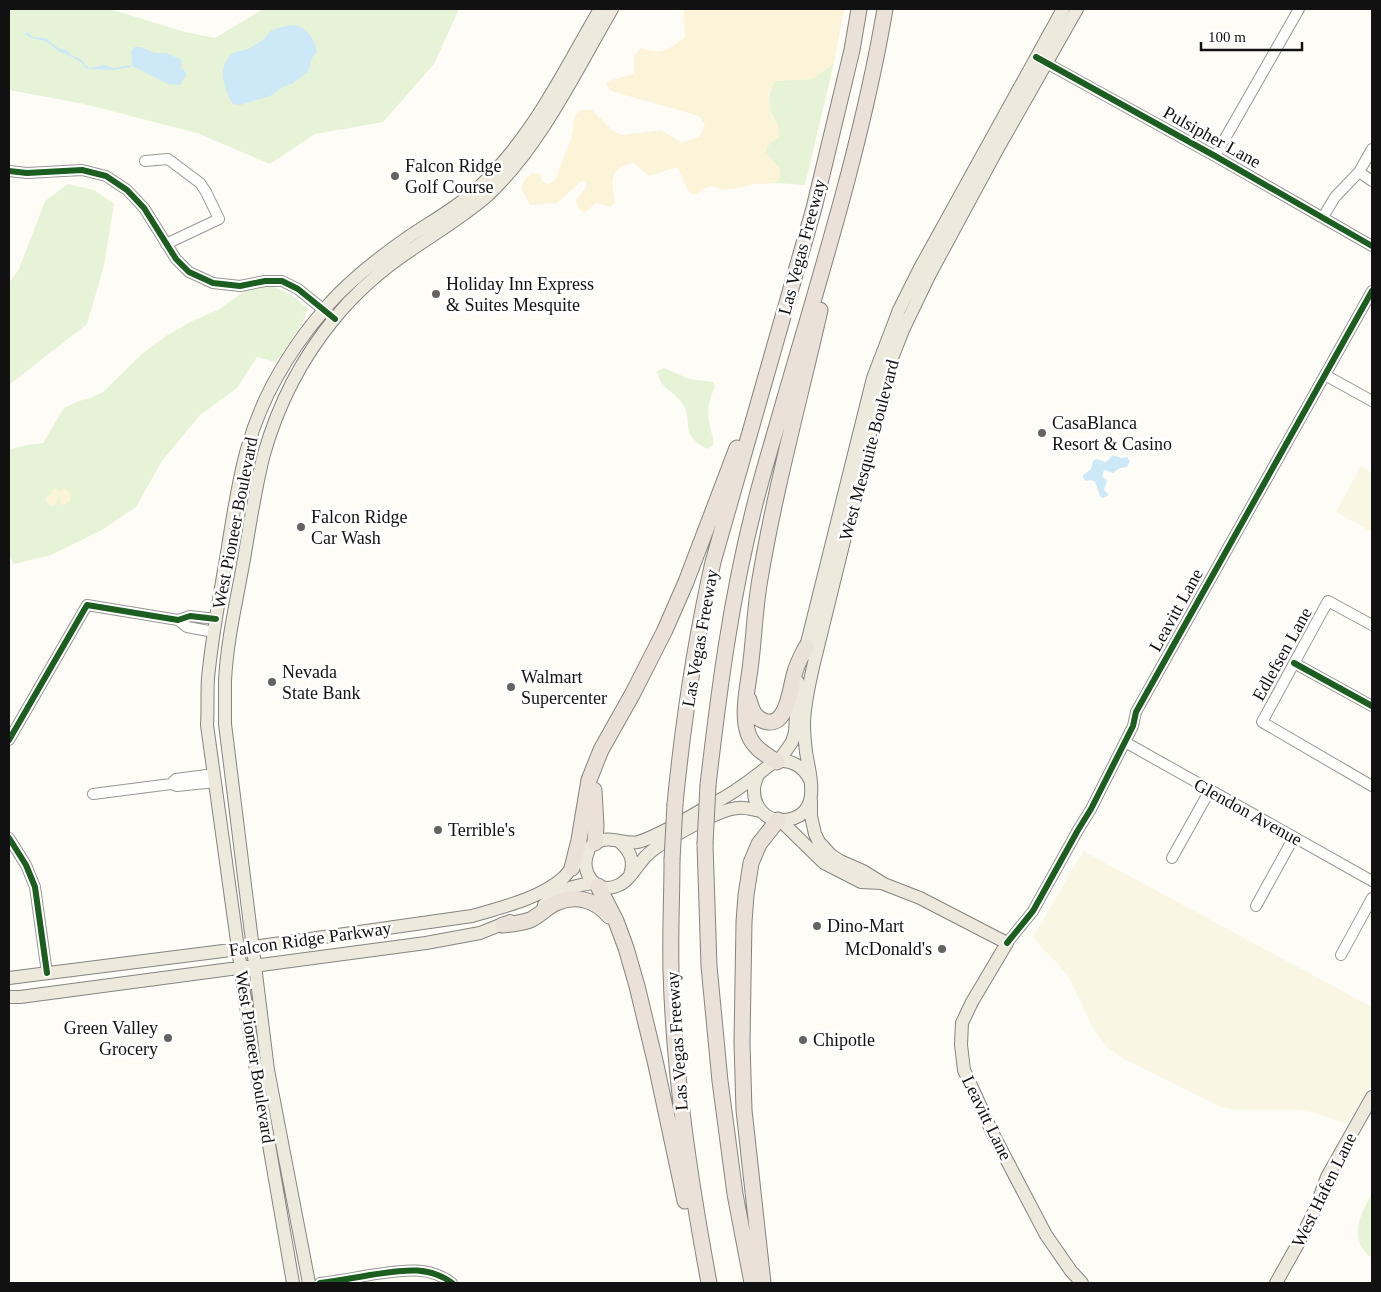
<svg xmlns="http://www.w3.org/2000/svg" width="1381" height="1292" viewBox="0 0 1381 1292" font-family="'Times New Roman',serif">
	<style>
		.farmland { fill: #f9f7e4 }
		.green { fill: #e7f3d7 }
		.sand { fill: #fcf4d9 }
		.water { fill: #cde8f7 }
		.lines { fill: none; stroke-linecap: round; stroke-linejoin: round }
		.minor-casing { stroke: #979795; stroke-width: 12 }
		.major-casing { stroke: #858482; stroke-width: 14 }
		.highway-casing { stroke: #858482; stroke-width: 17 }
		.minor { stroke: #fffffe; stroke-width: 10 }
		.major { stroke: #ede9dc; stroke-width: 12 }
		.highway { stroke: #eae1d8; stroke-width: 15 }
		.highway-bridge-casing { stroke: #858482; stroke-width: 17; stroke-linecap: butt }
		.highway-bridge { stroke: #eae1d8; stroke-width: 15 }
		.cycleway-casing { stroke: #fff; stroke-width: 9 }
		.cycleway { stroke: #1b5e20; stroke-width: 6 }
		.poi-dot { fill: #646362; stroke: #fff; stroke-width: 2 }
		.labels { text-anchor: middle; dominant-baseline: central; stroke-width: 5; stroke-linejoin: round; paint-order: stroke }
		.street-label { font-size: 18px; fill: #111; stroke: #fff }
		.poi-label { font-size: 18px; fill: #111; stroke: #fff; text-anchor: start }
	</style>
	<rect width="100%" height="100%" fill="#fdfcf7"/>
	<!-- farmland -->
	<path class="farmland" d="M1361,466L1372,473V532L1336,512Z
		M1083,851L1372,1007V1084L1346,1124L1315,1113L1298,1110H1238L1221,1107L1124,1059L1108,1048L1094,1030L1069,978L1059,965L1040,946L1034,936Z"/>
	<!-- green -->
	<path class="green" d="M9,9H110L185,32L215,38L263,9H459L434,64L383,122L315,134L270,164L197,133L84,104L9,90Z
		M834,63L805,185L775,183L780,177L765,152L778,125C767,109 766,98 775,81L812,79Z
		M68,184L94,190L114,204L104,266L87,324L9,385V283L19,269L45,201Z
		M259,286H272L293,296L308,309L301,326L276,362L257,357L237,388L200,415L162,461L136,507L102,530L51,555L14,564L9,556V450L26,445L43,443L64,408L79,401L90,398L103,392L142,354L166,336L192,321L218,310L249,288Z
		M664,368L689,379L713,382L715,387C709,400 706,412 710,426C711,433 714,438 713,445L707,449C700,445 694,441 690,434C686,427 690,415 683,404C673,390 661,390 657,371Z
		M1372,1193V1258C1347,1240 1360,1215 1372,1193Z"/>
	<!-- sand -->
	<path class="sand" d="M683,9H844L834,63L812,79L775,81L769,94L771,115L778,125L779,138L770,143L765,152L780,168V177L775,183L755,184L739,188L722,190L712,186L705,188L694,195L688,191L678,168C668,168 659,174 649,176L634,163C609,167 611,183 615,202L611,207L596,203L584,213L578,207L576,200L587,186L583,180L557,203L530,205L521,187L526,178L533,173L540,174L542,181L548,184L555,180L571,139L575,116L581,110H592L612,130L622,135L661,130L682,143L699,137L705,125L699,116L611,91L606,84L612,80L634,74V56L641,48C663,55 668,50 685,37Z
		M55,488L59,490V493L63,489H65L71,494V500L63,505L60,503V498H59L56,504L50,506L45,500L47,496L52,494L51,491Z"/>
	<!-- water -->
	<path class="water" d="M294,25C307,28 314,37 317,51L312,58L308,72L292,84L284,86L270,96L240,105L233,104C224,89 216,68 232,54C237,50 244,51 250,48C254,45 260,42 263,40C266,37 268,33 271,31C277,27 287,26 294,25Z
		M27,32L33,37L46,38L58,48L66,50L71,55L81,59L86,66L90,68L105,65L113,68L130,65L132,67L113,70L87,69C85,68 83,65 82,63C77,59 66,54 60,52C55,50 52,44 47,42C39,38 33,41 25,34Z
		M135,47H141L155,53H166L182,60L181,67L187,74L180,85L168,84L134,67L132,65L131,51Z
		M1113,455L1121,458L1127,457L1130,461L1127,467L1120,468L1113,473L1104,470L1102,476L1107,481L1104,490L1109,495L1103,498L1100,496L1095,482L1091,480L1086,481L1083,478V475L1091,469L1093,461L1096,459L1106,462Z"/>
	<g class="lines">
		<defs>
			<path id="minor" d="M1041,60L1215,156L1372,246
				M1215,156L1299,9
				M145,161L168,159L200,183L206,192L219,219L166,244
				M9,171L27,173L82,170L106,176L127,190L144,208L176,259L189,272L213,283L240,286L265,281H282L298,289L330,315
				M1359,172L1372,181
				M1323,217L1335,197L1359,172L1372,149
				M1325,375L1372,401
				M178,620L187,627L214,632
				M1372,625L1328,601L1262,722L1372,786
				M1294,663L1372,706
				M9,740L87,605L178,620L190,616L216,619
				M1125,742L1372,881
				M171,784L177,786L215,782
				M93,794L171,784L176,779L214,774
				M9,838L26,865L35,887L47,973
				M1172,858L1210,790
				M1256,906L1294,837
				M1007,943L1033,911L1078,830L1091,809L1133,726L1136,712L1372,291
				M1341,955L1372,898
				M320,1283C336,1281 353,1278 370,1275C399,1271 427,1264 452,1283"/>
			<path id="major" d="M804,655L873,378L899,310L920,268L1063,9
				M778,762L792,742L795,732L798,682
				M758,774C757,779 754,784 754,789C753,806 766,822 784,820C823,817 810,776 806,752C805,743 804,733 804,725C804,705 809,686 813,667L875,415L889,366L903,330L930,274L997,150L1077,9
				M811,800V816L815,834L819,842L831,855L840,861L863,871L884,884L920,898L1007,943L972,1002L962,1023L961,1045L964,1070L993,1134L1046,1235L1071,1271L1082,1283
				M781,821L824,863L861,882L881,883
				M619,841C630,851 635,860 630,875
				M588,852C579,872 596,896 619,885C629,881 639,863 647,855C662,841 719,809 738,808C746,807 753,810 761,811
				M544,905C563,890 569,886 593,883
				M9,978L239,949L472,916C502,907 539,899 563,878C574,867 583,850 597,842C610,835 625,845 638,842C662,835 693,814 716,802C730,795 744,785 757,775C764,770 768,765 776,762C790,758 804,767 810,780
				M9,997H20L426,943L480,933L510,921
				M293,1283L250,1035L207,725C208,709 207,693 208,678C212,638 219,598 226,559C232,523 237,485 247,449C261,399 289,351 323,311C346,283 377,259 407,238C432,221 458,207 480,186C533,137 564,70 600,9
				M309,1283L268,1070L225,724C225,710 225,696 225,681C227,640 237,599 244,559C250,524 255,489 264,454C278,405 302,358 334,319C356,292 385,267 414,248C439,231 464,216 487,196C540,147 576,71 612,9
				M1276,1283L1299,1242L1314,1212L1327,1177L1372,1097"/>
			<path id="highway" d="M749,700C752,709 753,717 764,721C788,729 790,687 795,672C797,664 802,655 806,647
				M777,762C765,754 752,747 748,733C741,712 749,682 751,661C754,636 755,610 759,585C774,493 799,402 820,310
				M708,785C719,690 731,597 755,504C763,472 773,440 782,408C820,276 862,144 885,9
				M594,790L596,826L595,843
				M675,804C683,722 695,642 713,562L814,208L852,50L859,9
				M705,844L709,966L720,1081L735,1194L752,1283
				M672,860C672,897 670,934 671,971C674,1076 690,1180 709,1283
				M572,868L579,840L589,780L601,750L633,693L665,630L686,582L737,448
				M598,886L616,921L626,948L637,986L656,1065L685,1201
				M503,925C512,924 522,923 530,920C539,916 547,907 556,903C576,894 596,900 609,916
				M763,1283L744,1110L742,1043L744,922L746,895L751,863L759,844L778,820"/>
		</defs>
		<!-- minor casing -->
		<use href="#minor" class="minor-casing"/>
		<!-- major casing -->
		<use href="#major" class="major-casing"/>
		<!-- highway casing -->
		<use href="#highway" class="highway-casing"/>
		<!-- minor -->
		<use href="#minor" class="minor"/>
		<!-- major -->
		<use href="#major" class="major"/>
		<!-- highway -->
		<use href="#highway" class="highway"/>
		<defs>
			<path id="highway-bridge" d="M705,844L708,785
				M672,860L675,804"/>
		</defs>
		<!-- highway-bridge casing -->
		<use href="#highway-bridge" class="highway-bridge-casing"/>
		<!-- highway-bridge -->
		<use href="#highway-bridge" class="highway-bridge"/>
		<defs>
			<path id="cycleway" d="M1036,57L1215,156L1372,246
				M9,171L27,173L82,170L106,176L127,190L144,208L176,259L189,272L213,283L240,286L265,281H282L298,289L335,319
				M1294,663L1372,706
				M9,740L87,605L178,620L190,616L216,619
				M9,838L26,865L35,887L47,973
				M1007,943L1033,911L1078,830L1091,809L1133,726L1136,712L1372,291
				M320,1283C336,1281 353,1278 370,1275C399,1271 427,1264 452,1283"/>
		</defs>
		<!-- cycleway casing -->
		<use href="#cycleway" class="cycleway-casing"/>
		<!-- cycleway -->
		<use href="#cycleway" class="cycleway"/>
	</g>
	<!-- markers -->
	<g class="poi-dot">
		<circle cx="395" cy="176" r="5"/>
		<circle cx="436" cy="294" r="5"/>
		<circle cx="1042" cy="433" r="5"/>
		<circle cx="301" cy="527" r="5"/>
		<circle cx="272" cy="682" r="5"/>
		<circle cx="511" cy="687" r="5"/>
		<circle cx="438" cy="830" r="5"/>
		<circle cx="817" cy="926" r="5"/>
		<circle cx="942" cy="949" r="5"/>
		<circle cx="168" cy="1038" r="5"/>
		<circle cx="803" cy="1040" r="5"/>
	</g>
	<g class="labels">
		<!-- street labels -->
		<g class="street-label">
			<text transform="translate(1212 137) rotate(29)">Pulsipher Lane</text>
			<text transform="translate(802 247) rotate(-75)">Las Vegas Freeway</text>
			<text transform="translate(869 450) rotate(-75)">West Mesquite Boulevard</text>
			<text transform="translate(235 523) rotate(-79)">West Pioneer Boulevard</text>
			<text transform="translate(1176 610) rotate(-61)">Leavitt Lane</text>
			<text transform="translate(700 638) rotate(-80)">Las Vegas Freeway</text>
			<text transform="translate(1282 654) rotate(-61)">Edlefsen Lane</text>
			<text transform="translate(1248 812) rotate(29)">Glendon Avenue</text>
			<text transform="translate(310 939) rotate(-8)">Falcon Ridge Parkway</text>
			<text transform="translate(677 1041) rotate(-94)">Las Vegas Freeway</text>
			<text transform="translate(255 1057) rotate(81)">West Pioneer Boulevard</text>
			<text transform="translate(987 1118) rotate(64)">Leavitt Lane</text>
			<text transform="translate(1324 1190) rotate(-64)">West Hafen Lane</text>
		</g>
		<!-- poi labels -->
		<g class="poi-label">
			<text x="405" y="166">Falcon Ridge<tspan x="405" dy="21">Golf Course</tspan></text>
			<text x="446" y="284">Holiday Inn Express<tspan x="446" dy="21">&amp; Suites Mesquite</tspan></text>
			<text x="1052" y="423">CasaBlanca<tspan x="1052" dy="21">Resort &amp; Casino</tspan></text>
			<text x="311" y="517">Falcon Ridge<tspan x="311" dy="21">Car Wash</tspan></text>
			<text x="282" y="672">Nevada<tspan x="282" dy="21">State Bank</tspan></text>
			<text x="521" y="677">Walmart<tspan x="521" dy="21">Supercenter</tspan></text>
			<text x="448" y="830">Terrible's</text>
			<text x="827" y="926">Dino-Mart</text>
			<text x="932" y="949" text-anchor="end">McDonald's</text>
			<text x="158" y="1028" text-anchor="end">Green Valley<tspan x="158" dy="21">Grocery</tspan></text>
			<text x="813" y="1040">Chipotle</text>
		</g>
	</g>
	<!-- border -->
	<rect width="1381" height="1292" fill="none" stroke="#111111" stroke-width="20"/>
	<!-- scale -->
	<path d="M1201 42v8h101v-8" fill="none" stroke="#111111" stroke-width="2.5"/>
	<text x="1208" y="42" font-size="15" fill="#111111" stroke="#ffffff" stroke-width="4" paint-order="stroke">100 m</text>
</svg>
